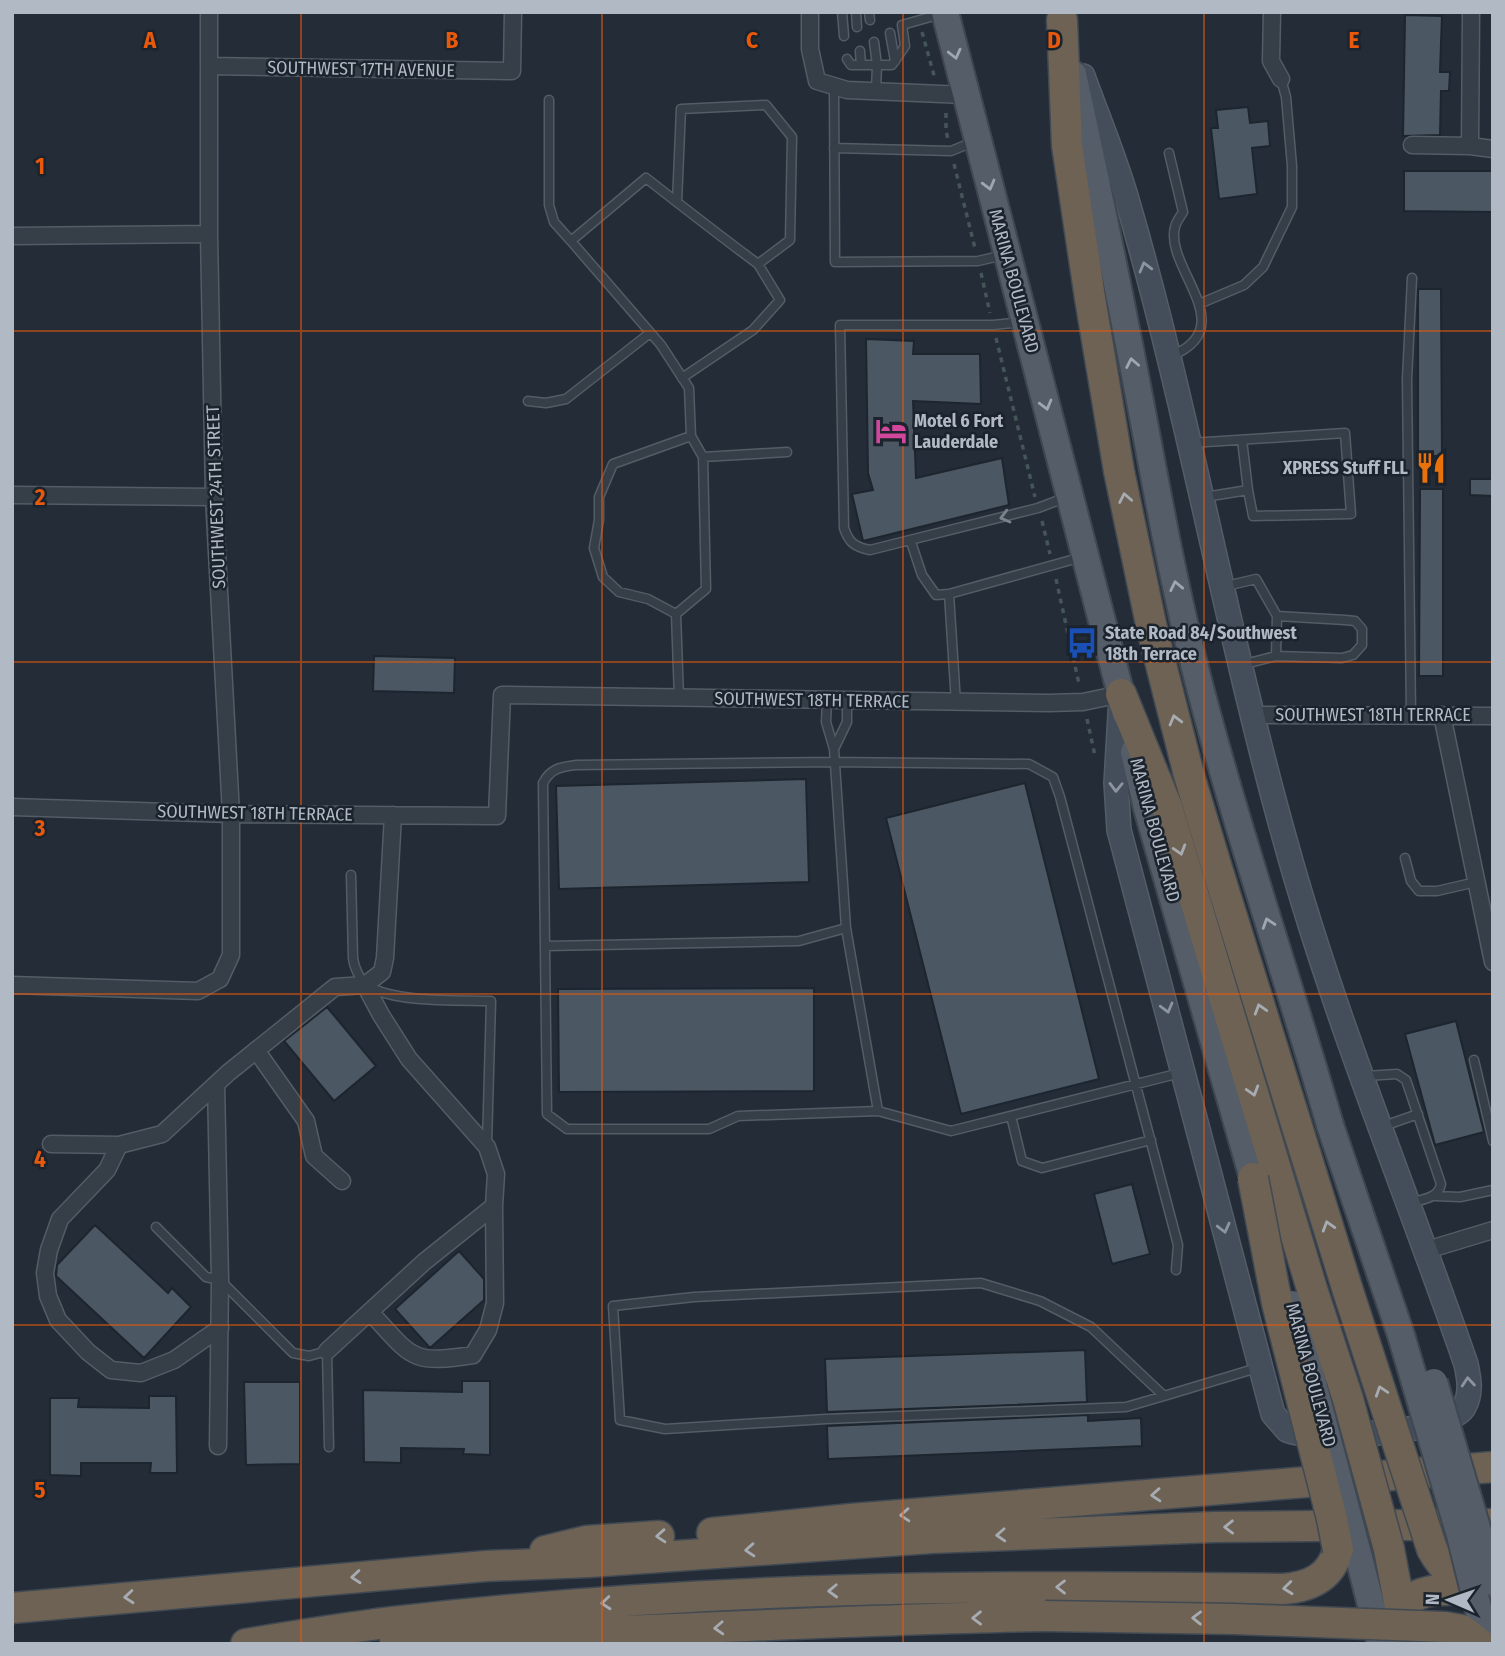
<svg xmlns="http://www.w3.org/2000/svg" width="1505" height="1656" viewBox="0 0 1505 1656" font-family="'Fira Sans Condensed',sans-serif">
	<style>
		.building { fill: #4b5763; stroke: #1d252f; stroke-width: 2 }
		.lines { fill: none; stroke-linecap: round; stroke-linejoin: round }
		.service-casing { stroke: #545c66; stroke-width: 11 }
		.minor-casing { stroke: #545c66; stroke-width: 19 }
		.secondary-casing { stroke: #545c66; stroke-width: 26 }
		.primary-casing { stroke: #3f4751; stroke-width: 30 }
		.motorway-casing { stroke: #414953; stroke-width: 33 }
		.path { stroke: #445658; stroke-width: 3.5; stroke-dasharray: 5 5; stroke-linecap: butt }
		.service { stroke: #363e48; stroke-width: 8 }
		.minor { stroke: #363e48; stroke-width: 16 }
		.secondary { stroke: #444e5b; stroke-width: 23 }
		.primary { stroke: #545d68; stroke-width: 26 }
		.motorway { stroke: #6d6254; stroke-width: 30 }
		.primary-bridge-casing { stroke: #3f4751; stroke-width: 30; stroke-linecap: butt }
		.motorway-bridge-casing { stroke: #414953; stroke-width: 33; stroke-linecap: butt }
		.primary-bridge { stroke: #545d68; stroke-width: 26 }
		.motorway-bridge { stroke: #6d6254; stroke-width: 30 }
		.oneway { stroke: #9ea7b2 }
		.oneway2 { stroke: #8b949f }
		.oneway3 { stroke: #a7acb3 }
		.oneway4 { stroke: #7a828c }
		.grid { fill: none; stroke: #e8590c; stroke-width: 2; stroke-opacity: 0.55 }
		.labels { text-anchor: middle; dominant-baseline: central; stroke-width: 5; stroke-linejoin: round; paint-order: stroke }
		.street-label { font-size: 18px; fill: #b1b9c4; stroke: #1b232d }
		.poi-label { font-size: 18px; font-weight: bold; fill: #b1b9c4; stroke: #1b232d; text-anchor: start }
		.grid-label { font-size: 23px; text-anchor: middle; font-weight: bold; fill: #e8590c; stroke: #1b232d; stroke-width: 5; stroke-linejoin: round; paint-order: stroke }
	</style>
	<rect width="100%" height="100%" fill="#232c37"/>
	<!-- building -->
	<path class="building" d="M1405,15L1442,16L1440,72H1450L1449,91H1441L1440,135L1403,136Z
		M1248,107L1250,123L1268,121L1270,146L1252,148L1257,194L1219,199L1211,128H1218L1216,110Z
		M1404,171H1493V212L1404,211Z
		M1418,289H1441L1442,456H1418Z
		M866,339L914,341L913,354H980L981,404L913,401L916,478L1002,458L1009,505L863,541L852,494L873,490L868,473Z
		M1470,479H1493V496L1470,495Z
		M1420,489H1443V676H1419Z
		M374,656L455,658L454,693L373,691Z
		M806,779L809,882L559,889L556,786Z
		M1025,783L1099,1079L961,1114L886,818Z
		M814,988V1091L559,1092L558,989Z
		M327,1007L376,1066L334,1101L284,1041Z
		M1456,1021L1484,1132L1435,1145L1405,1034Z
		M1132,1184L1150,1254L1112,1264L1094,1194Z
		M95,1225L168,1293L172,1288L191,1307L144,1358L56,1276L57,1265Z
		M459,1251L484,1279V1300L430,1348L395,1309Z
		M1085,1350L1087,1402L827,1412L825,1359Z
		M462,1381H490V1455L463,1454L464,1449L401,1448V1463L364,1462L363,1390L462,1392Z
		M244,1382H300V1464L246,1465Z
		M149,1396H176L177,1473H150L151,1463H81V1476L50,1475V1398H79L78,1407L149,1408Z
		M1088,1415V1421L1141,1418L1142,1446L828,1459L827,1426Z"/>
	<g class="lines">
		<defs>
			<path id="service" d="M842,12L844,36
				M856,12L857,27
				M869,12L870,20
				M890,33L895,61
				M874,42L877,65L876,91
				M860,51L861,65
				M847,59L851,65H892L905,46L902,25L941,14
				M834,86L835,262L978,261L1004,255
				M549,100V205L554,222L571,241
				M834,148L951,151L973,142
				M1169,153L1183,212C1180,217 1176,222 1175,227C1164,268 1243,327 1171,356
				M1199,304L1244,285L1263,267L1292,207V166L1286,97L1281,79
				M1022,322L993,325H840L844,528C849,543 855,547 870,550L1038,508L1067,497
				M682,378L753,330L780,300L758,264
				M528,401L546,403L566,399L650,333
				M1242,440L1248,490
				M1191,443L1345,433L1351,514L1253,516L1248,490L1205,497
				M703,457L787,452
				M911,542L922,575L936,595L949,594L1082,557
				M1226,586L1256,579L1277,616L1345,620L1355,621L1362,629V645L1353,655L1342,658L1276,656L1241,665
				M949,594L956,703
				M676,614L706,589L703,457L691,436L689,388L661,345L571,241L646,178C683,207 720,236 758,264L790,240L792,137L766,105L681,109L677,202
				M1276,656L1277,616
				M679,698L676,614L648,599L619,592L603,577L594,548L599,520V497L613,464L691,436
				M827,700L826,722L834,749L846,928L878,1111
				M1411,715L1407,379L1412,278
				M834,749L847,722V701
				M1405,858L1411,881L1419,891H1437L1476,882
				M351,875L353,958C354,967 360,981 368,986C396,1003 457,1000 491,1001L487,1144
				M546,946L799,941L846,928
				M1474,1060L1493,1141
				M1366,1076L1397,1074L1406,1080L1441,1184C1438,1199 1422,1199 1410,1203
				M1011,1116L1022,1161L1042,1168L1151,1140
				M1381,1127L1418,1114
				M1435,1196L1460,1197L1493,1190
				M156,1227L206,1277L220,1280L293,1353L309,1356L327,1351L329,1447
				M1176,1270L1178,1245L1060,797L1053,777L1029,764L833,762L576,765C561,767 551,768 543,783L547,1114L567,1129H709L738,1116L878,1111L951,1131L1180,1073
				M1164,1396L1126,1407L826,1419L665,1429L620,1420L613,1306L694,1297L981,1283L1040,1301L1091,1327L1164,1396L1257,1368"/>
			<path id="minor" d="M810,12V49L817,81L847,90L965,95
				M1272,12L1271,61L1281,79
				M209,66L512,71L513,12
				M1412,145L1470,146L1493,149
				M1470,146L1471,12
				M12,236L209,234
				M12,495L214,497
				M1253,715L1493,716
				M1442,715L1493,962
				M12,807L231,814L497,816L502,695L1049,703L1083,702L1121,694
				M12,985L198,991L220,979L231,955V814L214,497L209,234V12
				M256,1050L306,1121L314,1156L342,1181
				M216,1084L220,1280L218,1446
				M51,1144L119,1145
				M1427,1250L1493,1230
				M371,1313C412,1357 410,1365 473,1355L488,1330L495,1303L494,1206
				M220,1328L174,1360L141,1373L111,1370L88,1352L58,1320L48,1296L45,1273L49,1250L60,1219L107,1170L119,1145L162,1134L228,1073L335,987L365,985
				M327,1351L424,1262L494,1206L496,1174L487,1147L409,1059L381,1015L365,985L382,972L385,958L393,815"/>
			<path id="secondary" d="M1083,76C1098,118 1116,160 1128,203C1189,413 1226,630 1285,840C1334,1018 1406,1190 1466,1364C1469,1378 1472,1393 1464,1407C1450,1433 1314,1442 1287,1430L1273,1414L1119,830L1116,783L1121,698"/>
			<path id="primary" d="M945,12L1126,714
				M1073,74C1091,157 1109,241 1125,324C1149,442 1167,560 1197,676C1236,828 1287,975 1330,1125
				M1134,752L1147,808L1253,1178
				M1357,1550L1381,1644"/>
			<path id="motorway" d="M1062,20L1067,145L1090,298L1119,471L1152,629L1189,775L1216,865L1348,1291
				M1121,694L1167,807L1312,1289
				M712,1533L851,1519L1493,1467
				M1389,1549L1407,1644
				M1432,1549C1443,1570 1461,1583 1483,1589
				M545,1551L586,1541L659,1536
				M12,1608L486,1566L589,1562L931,1538L1214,1527L1493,1524
				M1401,1617C1407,1579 1465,1592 1493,1591
				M395,1639C612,1634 828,1620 1045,1616
				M246,1644C295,1636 344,1628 393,1622C688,1587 986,1584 1283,1589C1310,1587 1331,1577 1338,1550"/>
		</defs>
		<!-- service casing -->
		<use href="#service" class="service-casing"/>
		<!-- minor casing -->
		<use href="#minor" class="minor-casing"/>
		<!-- secondary casing -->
		<use href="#secondary" class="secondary-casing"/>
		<!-- primary casing -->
		<use href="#primary" class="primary-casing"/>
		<!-- motorway casing -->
		<use href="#motorway" class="motorway-casing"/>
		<!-- path -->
		<path class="path" d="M922,32L935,79
			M946,113V130L948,140
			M954,164L975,248
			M981,273L990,313
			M996,338L1035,497
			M1042,521L1050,554
			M1056,579L1079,684
			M1087,719L1095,756"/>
		<!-- service -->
		<use href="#service" class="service"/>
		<!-- minor -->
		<use href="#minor" class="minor"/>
		<!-- secondary -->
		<use href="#secondary" class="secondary"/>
		<!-- primary -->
		<use href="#primary" class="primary"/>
		<!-- motorway -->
		<use href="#motorway" class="motorway"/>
		<defs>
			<path id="primary-bridge" d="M1330,1125L1401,1335L1460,1535L1487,1644
				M1292,1304L1357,1550
				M1434,1382L1493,1582"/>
			<path id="motorway-bridge" d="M1253,1178L1277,1303L1332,1519L1338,1550
				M1312,1289L1348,1399L1389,1549
				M1348,1291L1432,1549
				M1045,1616L1234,1619L1445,1627L1462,1630L1480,1644"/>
		</defs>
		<!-- primary-bridge casing -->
		<use href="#primary-bridge" class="primary-bridge-casing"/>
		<!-- motorway-bridge casing -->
		<use href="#motorway-bridge" class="motorway-bridge-casing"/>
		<!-- primary-bridge -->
		<use href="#primary-bridge" class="primary-bridge"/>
		<!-- motorway-bridge -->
		<use href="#motorway-bridge" class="motorway-bridge"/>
	</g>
	<!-- one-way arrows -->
	<defs><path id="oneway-chevron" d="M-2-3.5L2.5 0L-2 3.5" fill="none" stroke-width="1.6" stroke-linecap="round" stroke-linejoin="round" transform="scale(1.75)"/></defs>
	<g class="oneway">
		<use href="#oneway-chevron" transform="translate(955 54) rotate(76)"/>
		<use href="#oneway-chevron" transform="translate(989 185) rotate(75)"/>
		<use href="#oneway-chevron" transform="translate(1132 363) rotate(-101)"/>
		<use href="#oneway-chevron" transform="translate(1046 405) rotate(75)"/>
		<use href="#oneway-chevron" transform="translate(1176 586) rotate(-102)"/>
		<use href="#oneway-chevron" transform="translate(1268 923) rotate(-108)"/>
	</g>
	<g class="oneway2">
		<use href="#oneway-chevron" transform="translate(1145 267) rotate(-105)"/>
		<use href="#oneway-chevron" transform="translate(1116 787) rotate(91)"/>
		<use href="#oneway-chevron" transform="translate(1167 1008) rotate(75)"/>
		<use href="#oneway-chevron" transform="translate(1224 1228) rotate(76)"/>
		<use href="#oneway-chevron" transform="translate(1468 1382) rotate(-95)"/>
	</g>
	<g class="oneway3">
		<use href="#oneway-chevron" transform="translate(1125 498) rotate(-101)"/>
		<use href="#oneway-chevron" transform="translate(1175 720) rotate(-105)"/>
		<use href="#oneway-chevron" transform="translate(1180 850) rotate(73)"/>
		<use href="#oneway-chevron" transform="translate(1260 1009) rotate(-107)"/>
		<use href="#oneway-chevron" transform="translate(1253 1091) rotate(73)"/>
		<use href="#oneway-chevron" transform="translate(1328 1226) rotate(-107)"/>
		<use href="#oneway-chevron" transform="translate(1381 1391) rotate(-108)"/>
		<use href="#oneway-chevron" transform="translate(1156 1495) rotate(176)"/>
		<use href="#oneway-chevron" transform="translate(905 1515) rotate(176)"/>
		<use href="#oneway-chevron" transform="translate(1229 1527) rotate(179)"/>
		<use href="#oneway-chevron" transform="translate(1001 1535) rotate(177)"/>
		<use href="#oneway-chevron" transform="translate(661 1536) rotate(176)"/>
		<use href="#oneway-chevron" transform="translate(750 1550) rotate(176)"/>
		<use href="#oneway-chevron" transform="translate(356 1577) rotate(175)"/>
		<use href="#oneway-chevron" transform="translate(1061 1587) rotate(-180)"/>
		<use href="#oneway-chevron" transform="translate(1288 1588) rotate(174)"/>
		<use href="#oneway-chevron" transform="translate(833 1591) rotate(178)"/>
		<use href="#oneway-chevron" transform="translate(129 1597) rotate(175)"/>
		<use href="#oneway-chevron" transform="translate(606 1603) rotate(175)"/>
		<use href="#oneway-chevron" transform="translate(977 1618) rotate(179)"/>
		<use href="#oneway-chevron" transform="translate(1197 1618) rotate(-179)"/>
		<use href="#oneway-chevron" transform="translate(719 1628) rotate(177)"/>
	</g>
	<use class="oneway4" href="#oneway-chevron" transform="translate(1005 517) rotate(165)"/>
	<!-- grid -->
	<path class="grid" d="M301,12V1644M602,12V1644M903,12V1644M1204,12V1644M12,331H1493M12,662H1493M12,994H1493M12,1325H1493"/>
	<!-- icons -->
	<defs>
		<symbol id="hotel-bare" viewBox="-9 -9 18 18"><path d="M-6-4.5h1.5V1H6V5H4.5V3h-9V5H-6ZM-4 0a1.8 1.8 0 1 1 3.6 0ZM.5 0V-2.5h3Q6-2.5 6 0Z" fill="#d1479c" stroke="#1b232d" stroke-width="2.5" paint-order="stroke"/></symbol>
		<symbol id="restaurant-bare" viewBox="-9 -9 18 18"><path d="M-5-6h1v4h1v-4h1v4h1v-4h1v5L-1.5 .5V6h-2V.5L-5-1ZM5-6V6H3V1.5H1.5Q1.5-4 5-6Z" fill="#e8710a" stroke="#1b232d" stroke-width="2.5" paint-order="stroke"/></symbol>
		<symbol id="bus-bare" viewBox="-9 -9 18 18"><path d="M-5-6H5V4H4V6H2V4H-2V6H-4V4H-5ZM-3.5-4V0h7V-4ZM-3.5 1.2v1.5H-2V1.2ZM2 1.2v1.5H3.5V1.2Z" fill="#1a4fb4" stroke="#1b232d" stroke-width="2.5" paint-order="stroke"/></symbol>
	</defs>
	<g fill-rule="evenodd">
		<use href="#hotel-bare" x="869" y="409" width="44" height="44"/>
		<use href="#restaurant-bare" x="1409" y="446" width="44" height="44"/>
		<use href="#bus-bare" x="1060" y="621" width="44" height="44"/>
	</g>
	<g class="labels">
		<!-- street labels -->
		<g class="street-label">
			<text transform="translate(361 69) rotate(1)">SOUTHWEST 17TH AVENUE</text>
			<text transform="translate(1014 281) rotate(75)">MARINA BOULEVARD</text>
			<text transform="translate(216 497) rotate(-92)">SOUTHWEST 24TH STREET</text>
			<text transform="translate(812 700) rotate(1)">SOUTHWEST 18TH TERRACE</text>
			<text x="1373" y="715">SOUTHWEST 18TH TERRACE</text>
			<text transform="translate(255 813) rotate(1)">SOUTHWEST 18TH TERRACE</text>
			<text transform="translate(1155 830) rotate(75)">MARINA BOULEVARD</text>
			<text transform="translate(1311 1375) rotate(75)">MARINA BOULEVARD</text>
		</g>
		<!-- poi labels -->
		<g class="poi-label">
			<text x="914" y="421">Motel 6 Fort<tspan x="914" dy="21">Lauderdale</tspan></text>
			<text x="1408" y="468" text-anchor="end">XPRESS Stuff FLL</text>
			<text x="1105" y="633">State Road 84/Southwest<tspan x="1105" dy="21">18th Terrace</tspan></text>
		</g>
	</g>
	<g class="grid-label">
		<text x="150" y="48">A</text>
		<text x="452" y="48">B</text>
		<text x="752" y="48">C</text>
		<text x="1054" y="48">D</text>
		<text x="1354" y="48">E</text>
		<text x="40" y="174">1</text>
		<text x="40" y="505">2</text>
		<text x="40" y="836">3</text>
		<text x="40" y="1167">4</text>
		<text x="40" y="1498">5</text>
	</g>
	<!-- border -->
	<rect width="1505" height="1656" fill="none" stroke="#b1b9c4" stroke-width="28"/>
	<!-- north arrow -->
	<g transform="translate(1449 1600) rotate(272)" stroke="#1b232d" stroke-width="5" paint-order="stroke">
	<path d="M0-5L12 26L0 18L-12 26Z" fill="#b1b9c4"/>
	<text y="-10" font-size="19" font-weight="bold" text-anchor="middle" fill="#b1b9c4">N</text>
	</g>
</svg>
